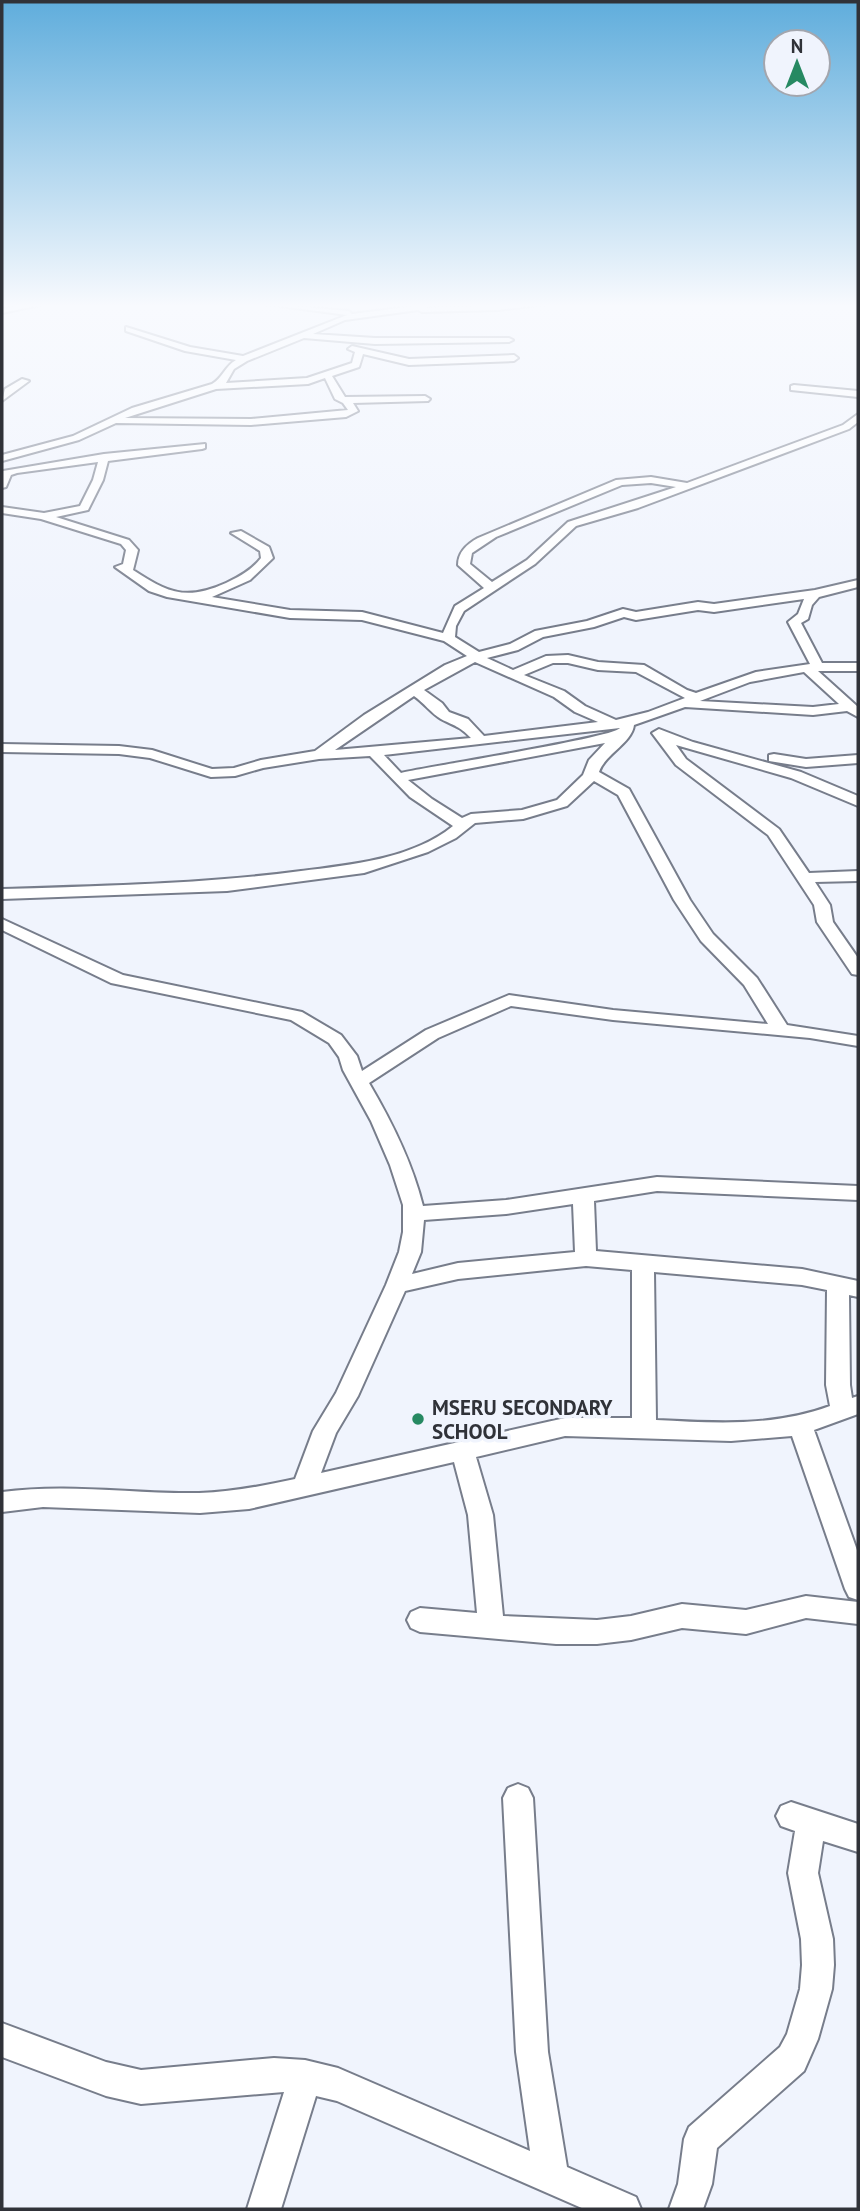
<svg xmlns="http://www.w3.org/2000/svg" width="860" height="2211" viewBox="0 0 860 2211" font-family="'PT Sans',sans-serif">
	<style>
		.lines { fill: none; stroke-linecap: round; stroke-linejoin: round }
		.street-casing { stroke: #777d8b; stroke-width: 4 }
		.street { fill: #fff; fill-rule: evenodd }
		.poi-dot { fill: #268962; stroke: #f0f4fd; stroke-width: 2.5 }
		.labels { text-anchor: middle; dominant-baseline: central; stroke-width: 7; stroke-linejoin: round; paint-order: stroke }
		.near-poi-label { font-size: 21px; font-weight: bold; fill: #303238; stroke: #f0f4fd; text-anchor: start }
	</style>
	<rect width="100%" height="100%" fill="#f0f4fd"/>
	<g class="lines">
		<defs>
			<path id="street" d="M33,303H49L2,313V309Z
				M258,303L349,311L352,314L439,303L426,308L554,303L497,310L422,312L418,310L345,320L313,334L375,338H509L513,340L509,342L375,344L304,338L247,361L234,369L226,383L307,378L352,363L355,352L348,349L352,346L409,359L514,355L518,358L514,361L409,365L363,354L359,367L332,376L345,397L425,396L430,399L428,401L353,403L358,411L346,417L251,425L116,423L79,440L2,461V455L73,436L132,408L212,384C223,378 225,366 236,360L185,351L126,331V327L190,347L243,356L347,315ZM325,378L335,399L343,403L348,410L251,419L125,418L216,389L308,384Z
				M22,379L29,381L2,401L5,389Z
				M794,385L858,391V397L791,390V386Z
				M858,414V422L849,429L638,508L576,526L535,564L464,611L456,626L455,637L479,652L510,644L535,631L587,621L623,609L636,612L698,602L714,604L815,590L858,580V587L819,597L812,605L808,619L801,623L822,663H858V671H818L858,707V717L847,711L813,715L685,707L634,725C632,743 605,754 599,772L629,789L690,900L713,934L757,978L787,1025L858,1036V1046L810,1038L613,1020L511,1006L438,1038L369,1083C392,1122 412,1162 423,1206L506,1200L657,1177L858,1186V1200L657,1191L594,1201L596,1251L802,1269L858,1281V1297L849,1295L850,1385L852,1398L858,1396V1414L814,1430L858,1553V1600L849,1597L845,1589L792,1436L731,1441L565,1436L476,1457L493,1515L503,1616L597,1620L631,1616L682,1604L746,1610L806,1596L858,1602V1624L806,1618L746,1634L682,1628L631,1640L597,1644H556L420,1632L411,1628L407,1620L411,1612L420,1608L477,1613L468,1515L454,1462L249,1509L200,1513L43,1507L2,1512V1492C68,1483 133,1494 199,1493C232,1492 263,1486 295,1479L313,1431L336,1393L386,1285L399,1252L403,1232V1205L390,1165L371,1121L343,1070L339,1057L329,1043L291,1020L111,983L2,930V919L123,975L302,1012L341,1035L357,1056L362,1071L426,1030L509,995L613,1010L768,1024L744,985L701,941L674,900L618,795L594,781L567,806L523,819L475,823L456,838L428,852L364,873L227,891L2,899V889C102,886 202,884 301,871C351,865 412,859 453,826L410,797L370,756L319,759L263,768L235,776L211,777L150,758L119,754L2,752V744L119,746L152,750L212,769L234,768L261,760L315,751L364,715L445,665L467,656L444,641L362,620L290,618L167,597L149,591L115,567L123,564L126,550L121,544L41,519L2,513V507L44,513L80,506L93,480L98,462L17,473L11,475L6,487L2,488L3,471L104,454L205,444V448L202,449L108,461L103,480L88,510L56,517L129,540L138,550L133,570C168,593 186,601 226,583C239,577 252,570 261,558L260,551L231,533L241,531L269,547L273,558L250,580L212,597L290,610L362,612L443,633L455,606L484,588L458,565C458,552 467,544 478,538L616,480L651,477L687,483L843,425ZM651,483L676,487L568,522L527,560L492,582L470,564L472,553L496,537L622,485ZM804,599L798,614L788,622L810,664L756,672L696,693L687,690L644,665L598,662L568,655L546,656L513,670L487,658L518,650L543,637L594,627L624,617L636,620L698,610L714,612ZM475,662L554,697L575,712L598,722L484,736L468,719L449,712L442,703L424,690ZM553,663H568L598,670L636,672L685,698L648,712L616,720L585,706L564,691L524,675ZM804,672L839,704L813,707L700,701L750,682ZM414,696C423,702 432,714 441,719C456,727 458,725 471,738L335,750ZM620,728C612,738 430,766 401,773L384,755ZM605,743L589,760L583,775L557,800L522,810L471,814L462,818L432,799L408,780ZM573,1204L575,1252L458,1263L412,1274L421,1252L424,1220L506,1214ZM586,1266L632,1270V1418H565L321,1473L336,1433L358,1396L405,1291L458,1279ZM654,1272L802,1285L827,1290L826,1385L830,1406C773,1427 715,1423 656,1420Z
				M659,729L693,742L801,772L858,796V806L791,778L676,745L686,759L779,829L809,873L858,871V881L815,882L830,905L833,922L858,958V975L852,974L817,922L814,905L768,835L676,765L652,733Z
				M774,754L806,759L858,755V763L806,767L769,761V755Z
				M518,1784L528,1788L533,1798L548,2052L567,2167L636,2197L641,2209H584L337,2101L316,2096L281,2209H247L284,2092L141,2104L106,2096L2,2057V2023L106,2062L141,2070L274,2058L305,2060L338,2068L530,2151L516,2052L503,1798L508,1788Z
				M791,1802L858,1824V1852L823,1841L818,1873L833,1939L834,1965L832,1989L818,2039L804,2071L717,2148L712,2184L703,2209H669L678,2184L684,2139L689,2127L780,2047L787,2034L800,1989L802,1965L801,1939L788,1873L795,1831L781,1826L776,1816L781,1806Z"/>
		</defs>
		<!-- street casing -->
		<use href="#street" class="street-casing"/>
		<!-- street -->
		<use href="#street" class="street"/>
	</g>
	<!-- sky -->
	<linearGradient id="sky" x2="0" y2="1"><stop stop-color="#5faddc"/><stop offset="0.5" stop-color="#f8fafe"/><stop offset="1" stop-color="#f8fafe" stop-opacity="0"/></linearGradient>
	<rect width="860" height="612" fill="url(#sky)"/>
	<!-- markers -->
	<circle class="poi-dot" cx="418" cy="1419" r="7"/>
	<g class="labels">
		<!-- near-poi labels -->
		<g class="near-poi-label">
			<text x="432" y="1407">MSERU SECONDARY<tspan x="432" dy="24">SCHOOL</tspan></text>
		</g>
	</g>
	<!-- border -->
	<rect width="860" height="2211" fill="none" stroke="#303238" stroke-width="7"/>
	<!-- north arrow -->
	<g transform="translate(797 63)"><circle r="33" fill="#f0f4fd" stroke="#a3a6ae" stroke-width="2"/>
	<path d="M0-5L12 26L0 18L-12 26Z" fill="#268962"/>
	<text y="-10" font-size="19" font-weight="bold" text-anchor="middle" fill="#303238">N</text>
	</g>
</svg>
